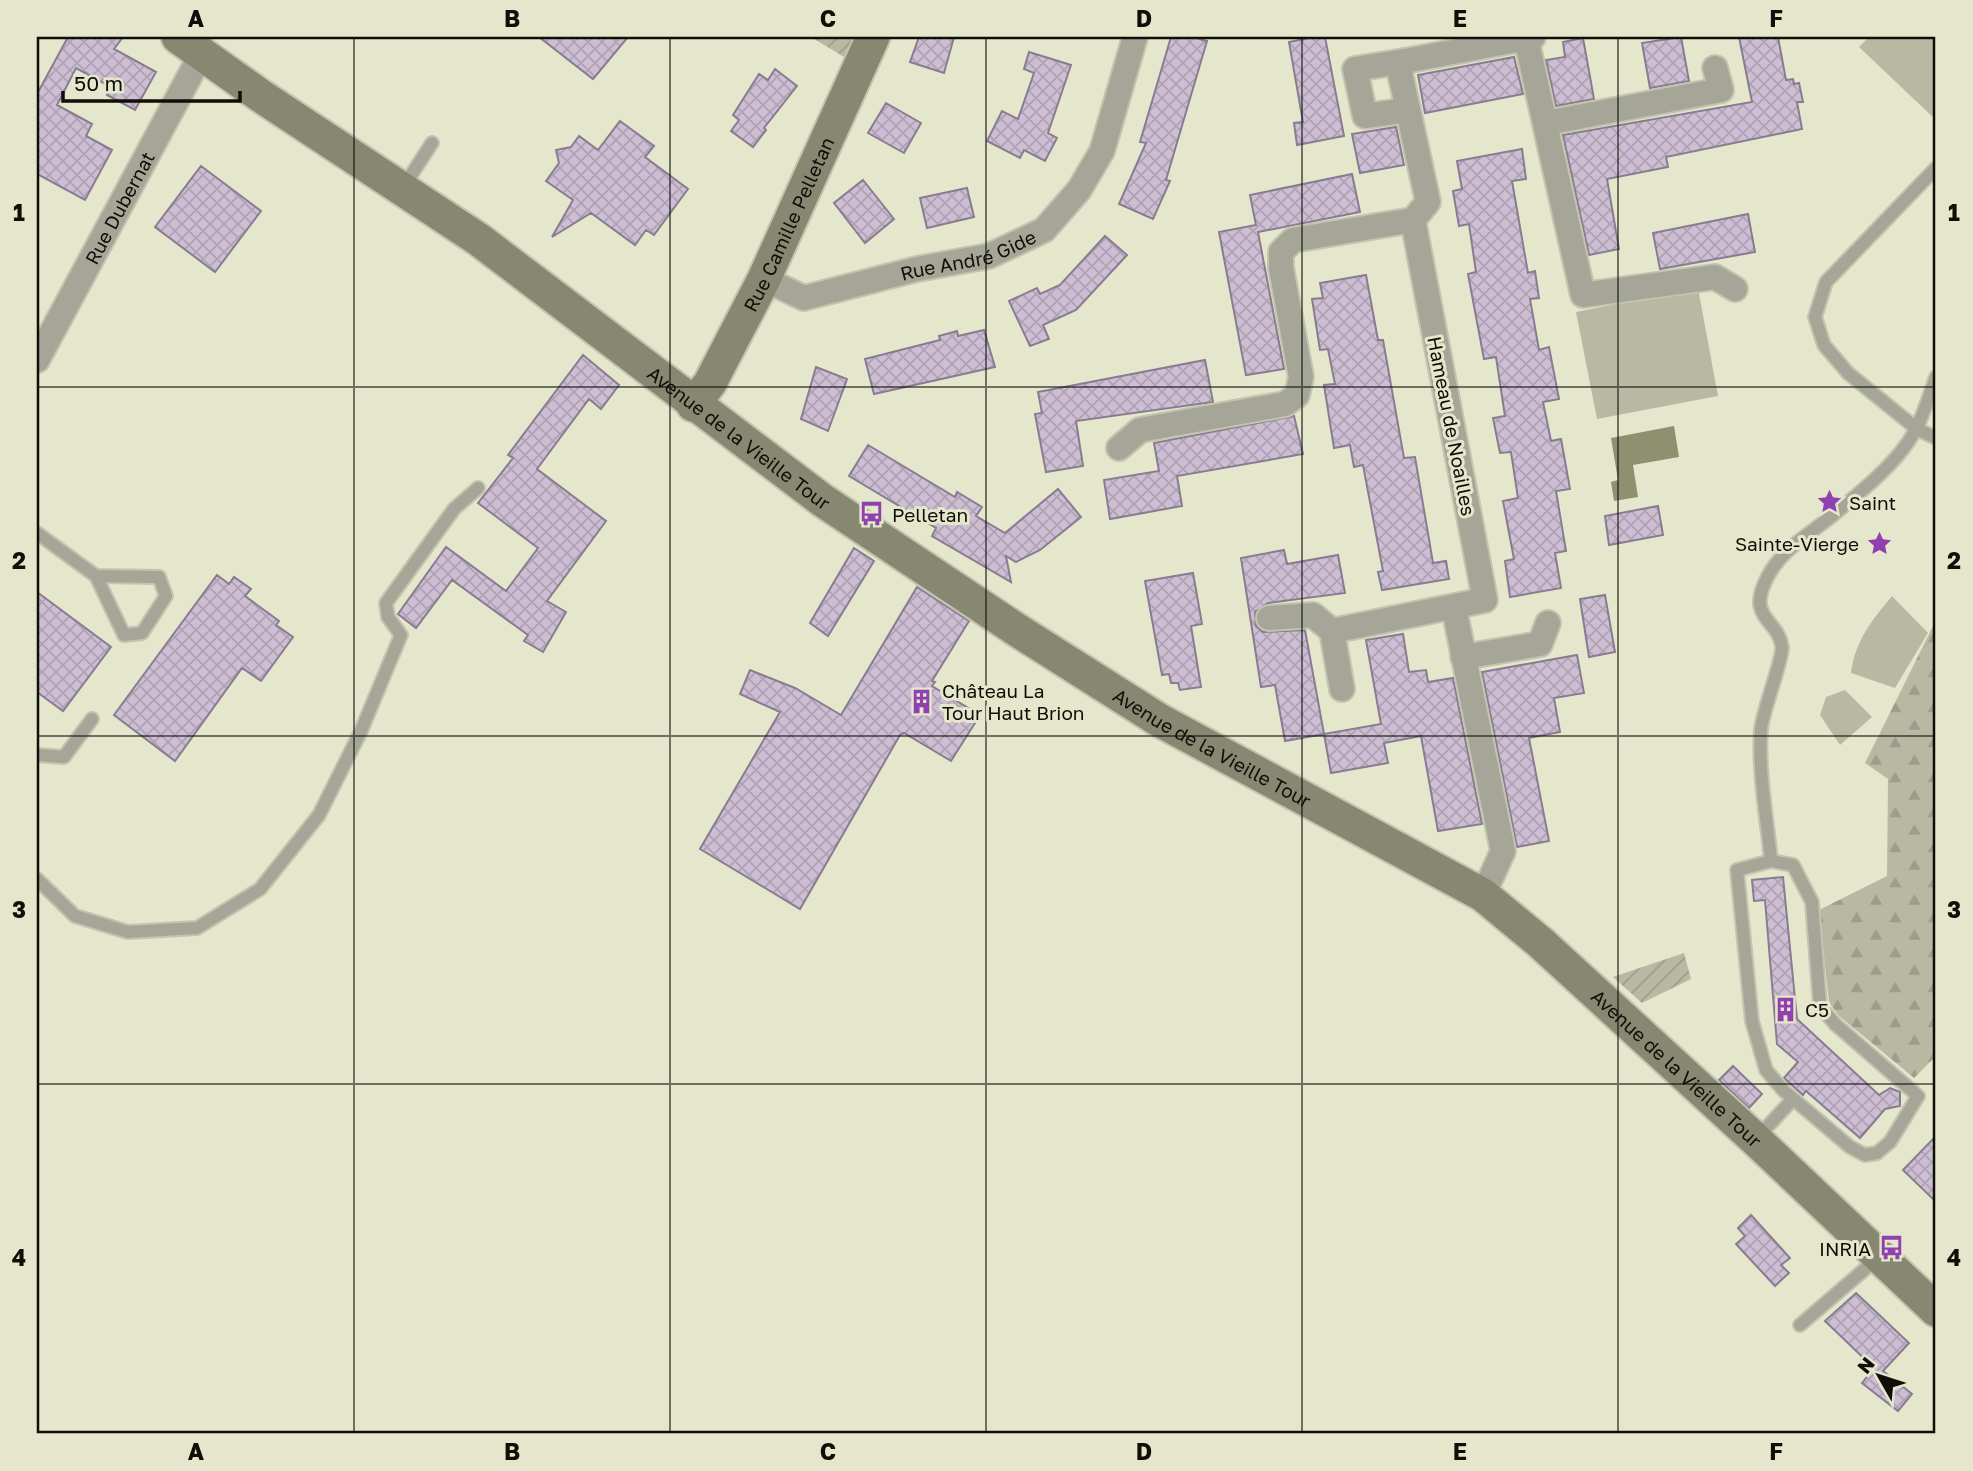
<svg xmlns="http://www.w3.org/2000/svg" width="1973" height="1471" viewBox="0 0 1973 1471" font-family="'Golos Text',sans-serif">
	<style>
		.grass { fill: #b7b9a3 }
		.forest { fill: url(#forest-firs) }
		.garden { fill: url(#garden-furrows) }
		.water { fill: #8e9070 }
		.building { fill: url(#building-cross-hatch); stroke: #8a7c90; stroke-width: 2 }
		.lines { fill: none; stroke-linecap: round; stroke-linejoin: round }
		.lane-casing { stroke: #c3c4ad; stroke-width: 16 }
		.street-casing { stroke: #c3c4ad; stroke-width: 28 }
		.secondary-casing { stroke: #c3c4ad; stroke-width: 37 }
		.lane { stroke: #a5a697; stroke-width: 12 }
		.street { stroke: #a5a697; stroke-width: 24 }
		.secondary { stroke: #868872; stroke-width: 33 }
		.grid { fill: none; stroke: #0f0f07; stroke-width: 2; stroke-opacity: 0.55 }
		.labels { text-anchor: middle; dominant-baseline: central; stroke-width: 6; stroke-linejoin: round; paint-order: stroke }
		.street-label { font-size: 19px; fill: #0f0f07; stroke: #e5e7cd }
		.poi-label { font-size: 19px; fill: #0f0f07; stroke: #e5e7cd; text-anchor: start }
		.neatline { fill: none; stroke: #0f0f07; stroke-width: 2.5 }
		.grid-label { font-size: 23px; text-anchor: middle; font-weight: bold; fill: #0f0f07 }
	</style>
	<defs>
		<pattern id="forest-firs" width="22" height="20" patternUnits="userSpaceOnUse" patternTransform="scale(1.75)"><rect width="22" height="20" fill="#b7b9a3"/><path d="M5 1l3.5 6h-7zM16 11l3.5 6h-7z" fill="#9c9e8b"/></pattern>
		<pattern id="garden-furrows" width="10" height="10" patternUnits="userSpaceOnUse" patternTransform="scale(1.75)"><rect width="10" height="10" fill="#b7b9a3"/><path d="M-1 1l2-2M0 10L10 0M9 11l2-2" fill="none" stroke="#9c9e8b"/></pattern>
		<pattern id="building-cross-hatch" width="8" height="8" patternUnits="userSpaceOnUse" patternTransform="scale(1.75)"><rect width="8" height="8" fill="#cdbed4"/><path d="M0 0l8 8M0 8l8-8" fill="none" stroke="#afa2b4"/></pattern>
	</defs>
	<rect width="100%" height="100%" fill="#e5e7cd"/>
	<!-- grass -->
	<path class="grass" d="M1869,37L1936,38V120L1859,47Z
		M1698,288L1718,396L1597,419L1576,312Z
		M1892,596L1928,633L1895,688L1851,673C1855,641 1872,620 1892,596Z
		M1845,690L1872,717L1840,745L1820,715L1826,697Z"/>
	<!-- forest -->
	<path class="forest" d="M1936,620V1056L1914,1078L1839,1016L1829,1002L1819,910L1887,876L1888,779L1865,763Z"/>
	<!-- garden -->
	<path class="garden" d="M811,37H856L849,60Z
		M1684,953L1691,979L1642,1003L1613,977Z"/>
	<!-- water -->
	<path class="water" d="M1674,426L1679,457L1633,465L1638,497L1614,501L1611,482L1618,480L1611,438Z"/>
	<!-- building -->
	<path class="building" d="M68,37H123L114,49L156,72L135,110L107,95L111,87L76,68L57,105L92,124L86,136L112,150L85,200L37,174V94Z
		M539,37H628L593,79Z
		M919,37H954L944,73L910,62Z
		M1171,37H1193L1207,41L1166,180L1170,181L1153,219L1119,204L1146,143L1140,142Z
		M1314,37H1325L1344,136L1297,145L1294,123L1303,122L1289,42Z
		M1681,37L1689,81L1650,88L1642,43Z
		M1739,37H1778L1786,80L1793,79L1794,84L1799,83L1803,102H1797L1802,129L1666,157L1668,167L1607,179L1619,249L1589,255L1563,135L1752,102Z
		M1583,38L1594,99L1556,106L1546,60L1565,57L1563,42Z
		M1029,52L1071,65L1048,133L1057,138L1045,161L1024,150L1020,158L987,141L1002,111L1018,119L1034,73L1024,69Z
		M1514,57L1523,94L1425,113L1418,75Z
		M775,69L797,86L764,128L766,130L753,147L731,131L739,120L733,115L759,74L768,80Z
		M886,103L921,123L904,153L868,133Z
		M620,121L654,146L645,157L688,189L654,235L646,230L635,245L591,213L552,237L573,200L546,181L559,163L556,150L571,147L579,136L598,150Z
		M1396,127L1404,165L1360,173L1352,134Z
		M1522,149L1526,179L1512,181L1528,273L1535,271L1539,298L1530,299L1539,350L1549,347L1559,399L1543,402L1551,441L1561,439L1570,489L1556,491L1566,551L1555,553L1561,588L1510,597L1505,561L1514,559L1503,501L1518,498L1511,452L1500,453L1493,418L1505,416L1496,357L1484,359L1468,274L1476,272L1469,224L1459,226L1453,191L1462,189L1457,161Z
		M201,166L261,211L215,272L155,227Z
		M1352,174L1360,212L1258,232L1284,369L1246,375L1219,232L1256,225L1250,195Z
		M863,180L894,219L865,243L834,203Z
		M967,188L974,217L927,228L920,198Z
		M1748,214L1755,252L1660,269L1653,233Z
		M1105,236L1127,255L1076,310L1043,325L1049,339L1030,346L1009,301L1037,288L1040,294L1060,285Z
		M1366,275L1378,340H1383L1404,458L1415,457L1433,563L1446,561L1449,579L1382,590L1378,572L1383,571L1363,465L1354,467L1350,445L1334,448L1324,385L1335,384L1328,349L1320,350L1312,299L1323,298L1320,283Z
		M984,330L995,367L874,394L865,359L940,340L939,336L957,331L958,336Z
		M583,355L619,385L601,409L589,399L537,469L606,521L547,601L566,612L543,652L524,641L528,635L452,580L416,628L398,614L446,547L506,591L538,548L478,503L513,458L508,455Z
		M1205,360L1213,402L1076,421L1083,466L1046,472L1035,414L1042,413L1038,392Z
		M816,367L847,379L828,431L801,419Z
		M1294,416L1303,454L1177,476L1182,506L1110,519L1104,480L1159,471L1154,443Z
		M868,445L955,497L957,492L982,507L976,516L1005,533L1058,489L1081,517L1040,550L1016,562L1006,556L1011,582L932,536L936,528L849,476Z
		M1658,506L1663,535L1609,545L1605,516Z
		M854,548L874,561L828,636L810,623Z
		M1284,550L1287,564L1338,555L1345,593L1268,603L1255,612L1256,626L1263,632L1305,630L1324,734L1285,741L1275,685L1261,687L1241,558Z
		M1193,573L1202,624L1191,626L1201,687L1180,690L1178,683H1171L1169,674L1162,675L1145,581Z
		M217,575L229,584L234,577L251,589L245,596L279,621L276,625L293,637L261,681L242,668L175,761L114,715Z
		M917,587L969,621L932,681L935,682L932,686L980,715L951,761L904,733L900,735L800,909L700,849L780,712L740,694L750,670L795,688L841,715Z
		M37,592L111,647L63,711L37,692Z
		M1605,595L1615,652L1589,657L1580,599Z
		M1403,634L1409,672L1426,670L1428,682L1453,678L1482,824L1438,831L1421,736L1384,743L1388,763L1331,773L1324,734L1381,724L1366,640Z
		M1577,655L1584,693L1554,698L1560,732L1529,738L1549,841L1517,847L1482,672Z
		M1783,877L1797,1019L1879,1095L1890,1088L1900,1092V1106L1885,1109L1860,1138L1806,1091L1803,1095L1784,1078L1798,1062L1777,1044L1765,900L1754,901L1752,880Z
		M1733,1066L1762,1094L1749,1108L1719,1080Z
		M1936,1136V1202L1903,1170Z
		M1751,1215L1790,1258L1781,1265L1789,1273L1775,1286L1736,1244L1745,1236L1738,1228Z
		M1856,1293L1909,1343L1883,1371L1912,1394L1898,1411L1862,1383L1874,1368L1825,1321Z"/>
	<g class="lines">
		<defs>
			<path id="lane" d="M1936,168L1826,282L1815,317L1824,345L1848,373L1917,429L1936,438
				M402,189L432,143
				M37,533L96,576L124,635L142,633L166,596L159,577L96,576
				M37,755L64,757L92,719
				M1771,861L1793,865L1812,902L1820,1006L1835,1024L1918,1096L1890,1142L1877,1153L1865,1155L1850,1147L1784,1091L1766,1070L1752,1021L1737,870Z
				M1771,861C1767,818 1758,773 1761,729C1763,710 1783,659 1782,647C1778,618 1745,619 1768,576C1782,549 1811,533 1833,515C1862,491 1901,460 1917,427C1925,411 1930,393 1936,377
				M37,879L75,916L128,932L197,928L260,889L319,815L361,731L401,635L388,617L386,603L454,509L478,488
				M1756,1139L1793,1099
				M1800,1325L1879,1257"/>
			<g id="street">
				<path d="M1526,38L1583,295L1715,277L1735,289"/>
				<path d="M1405,61L1355,69L1365,116L1408,110"/>
				<path d="M1546,123L1721,90L1715,68"/>
				<path id="s1" d="M764,279L804,298L917,269L989,256L1044,230L1079,190L1102,151L1135,37"/>
				<path id="s2" d="M37,360L201,55"/>
				<path d="M1119,448L1140,430L1285,404L1297,395L1301,377L1281,268V252L1293,240L1413,220"/>
				<path d="M1454,608L1503,851L1483,895"/>
				<path d="M1269,618L1313,615L1332,631"/>
				<path d="M1463,657L1540,644L1548,623"/>
				<path d="M1342,689L1332,631L1485,600L1413,220L1428,202L1400,73L1405,61L1533,37"/>
			</g>
			<g id="secondary">
				<path id="s3" d="M178,37L261,96L478,239L822,500L1017,630L1159,720L1483,895L1541,943L1755,1139L1936,1310"/>
				<path id="s4" d="M693,405L710,383L764,279L873,37"/>
			</g>
		</defs>
		<!-- lane casing -->
		<use href="#lane" class="lane-casing"/>
		<!-- street casing -->
		<use href="#street" class="street-casing"/>
		<!-- secondary casing -->
		<use href="#secondary" class="secondary-casing"/>
		<!-- lane -->
		<use href="#lane" class="lane"/>
		<!-- street -->
		<use href="#street" class="street"/>
		<!-- secondary -->
		<use href="#secondary" class="secondary"/>
	</g>
	<!-- grid -->
	<path class="grid" d="M354,37V1434M670,37V1434M986,37V1434M1302,37V1434M1618,37V1434M37,387H1936M37,736H1936M37,1084H1936"/>
	<!-- icons -->
	<defs>
		<symbol id="sight-bare" viewBox="-9 -9 18 18"><path d="M0-6L1.8-2.2L6-1.7L2.9 1.2L3.7 5.4L0 3.3L-3.7 5.4L-2.9 1.2L-6-1.7L-1.8-2.2Z" fill="#9140b0" stroke="#e5e7cd" stroke-width="2.5" paint-order="stroke"/></symbol>
		<symbol id="bus-bare" viewBox="-9 -9 18 18"><path d="M-5-6H5V4H4V6H2V4H-2V6H-4V4H-5ZM-3.5-4V0h7V-4ZM-3.5 1.2v1.5H-2V1.2ZM2 1.2v1.5H3.5V1.2Z" fill="#9140b0" stroke="#e5e7cd" stroke-width="2.5" paint-order="stroke"/></symbol>
		<symbol id="building-bare" viewBox="-9 -9 18 18"><path d="M-4-6H4V6H1V3H-1V6H-4ZM-2.5-4.3h1.7v1.8h-1.7ZM.8-4.3h1.7v1.8H.8ZM-2.5-1h1.7V.8h-1.7ZM.8-1h1.7V.8H.8Z" fill="#9140b0" stroke="#e5e7cd" stroke-width="2.5" paint-order="stroke"/></symbol>
	</defs>
	<g fill-rule="evenodd">
		<use href="#sight-bare" x="1812" y="484" width="35" height="35"/>
		<use href="#bus-bare" x="854" y="496" width="35" height="35"/>
		<use href="#sight-bare" x="1862" y="526" width="35" height="35"/>
		<use href="#building-bare" x="904" y="684" width="35" height="35"/>
		<use href="#building-bare" x="1768" y="992" width="35" height="35"/>
		<use href="#bus-bare" x="1874" y="1230" width="35" height="35"/>
	</g>
	<g class="labels">
		<!-- street labels -->
		<g class="street-label">
			<text stroke="none"><textPath href="#s2" startOffset="173">Rue Dubernat</textPath></text>
			<text stroke="none"><textPath href="#s4" startOffset="205">Rue Camille Pelletan</textPath></text>
			<text stroke="none"><textPath href="#s1" startOffset="214">Rue André Gide</textPath></text>
			<text transform="translate(1452 426) rotate(79)">Hameau de Noailles</text>
			<text stroke="none"><textPath href="#s3" startOffset="690">Avenue de la Vieille Tour</textPath></text>
			<text stroke="none"><textPath href="#s3" startOffset="1256">Avenue de la Vieille Tour</textPath></text>
			<text stroke="none"><textPath href="#s3" startOffset="1824">Avenue de la Vieille Tour</textPath></text>
		</g>
		<!-- poi labels -->
		<g class="poi-label">
			<text x="1849" y="502">Saint</text>
			<text x="892" y="514">Pelletan</text>
			<text x="1859" y="543" text-anchor="end">Sainte-Vierge</text>
			<text x="942" y="690">Château La<tspan x="942" dy="22">Tour Haut Brion</tspan></text>
			<text x="1805" y="1009">C5</text>
			<text x="1871" y="1248" text-anchor="end">INRIA</text>
		</g>
	</g>
	<!-- border -->
	<rect width="1973" height="1471" fill="none" stroke="#e5e7cd" stroke-width="77"/>
	<!-- north arrow -->
	<g transform="translate(1879 1376) rotate(309)" stroke="#e5e7cd" stroke-width="5" paint-order="stroke">
	<path d="M0-5L12 26L0 18L-12 26Z" fill="#0f0f07"/>
	<text y="-10" font-size="19" font-weight="bold" text-anchor="middle" fill="#0f0f07">N</text>
	</g>
	<!-- scale -->
	<path d="M63 91v10h177v-10" fill="none" stroke="#0f0f07" stroke-width="3.5"/>
	<text x="74" y="91" font-size="21" fill="#0f0f07" stroke="#e5e7cd" stroke-width="5" paint-order="stroke">50 m</text>
	<rect x="38" y="38" width="1896" height="1394" class="neatline"/>
	<g class="grid-label">
		<text x="196" y="27">A</text>
		<text x="512" y="27">B</text>
		<text x="828" y="27">C</text>
		<text x="1144" y="27">D</text>
		<text x="1460" y="27">E</text>
		<text x="1776" y="27">F</text>
		<text x="19" y="221">1</text>
		<text x="1954" y="221">1</text>
		<text x="19" y="569">2</text>
		<text x="1954" y="569">2</text>
		<text x="19" y="918">3</text>
		<text x="1954" y="918">3</text>
		<text x="19" y="1266">4</text>
		<text x="1954" y="1266">4</text>
		<text x="196" y="1460">A</text>
		<text x="512" y="1460">B</text>
		<text x="828" y="1460">C</text>
		<text x="1144" y="1460">D</text>
		<text x="1460" y="1460">E</text>
		<text x="1776" y="1460">F</text>
	</g>
</svg>
